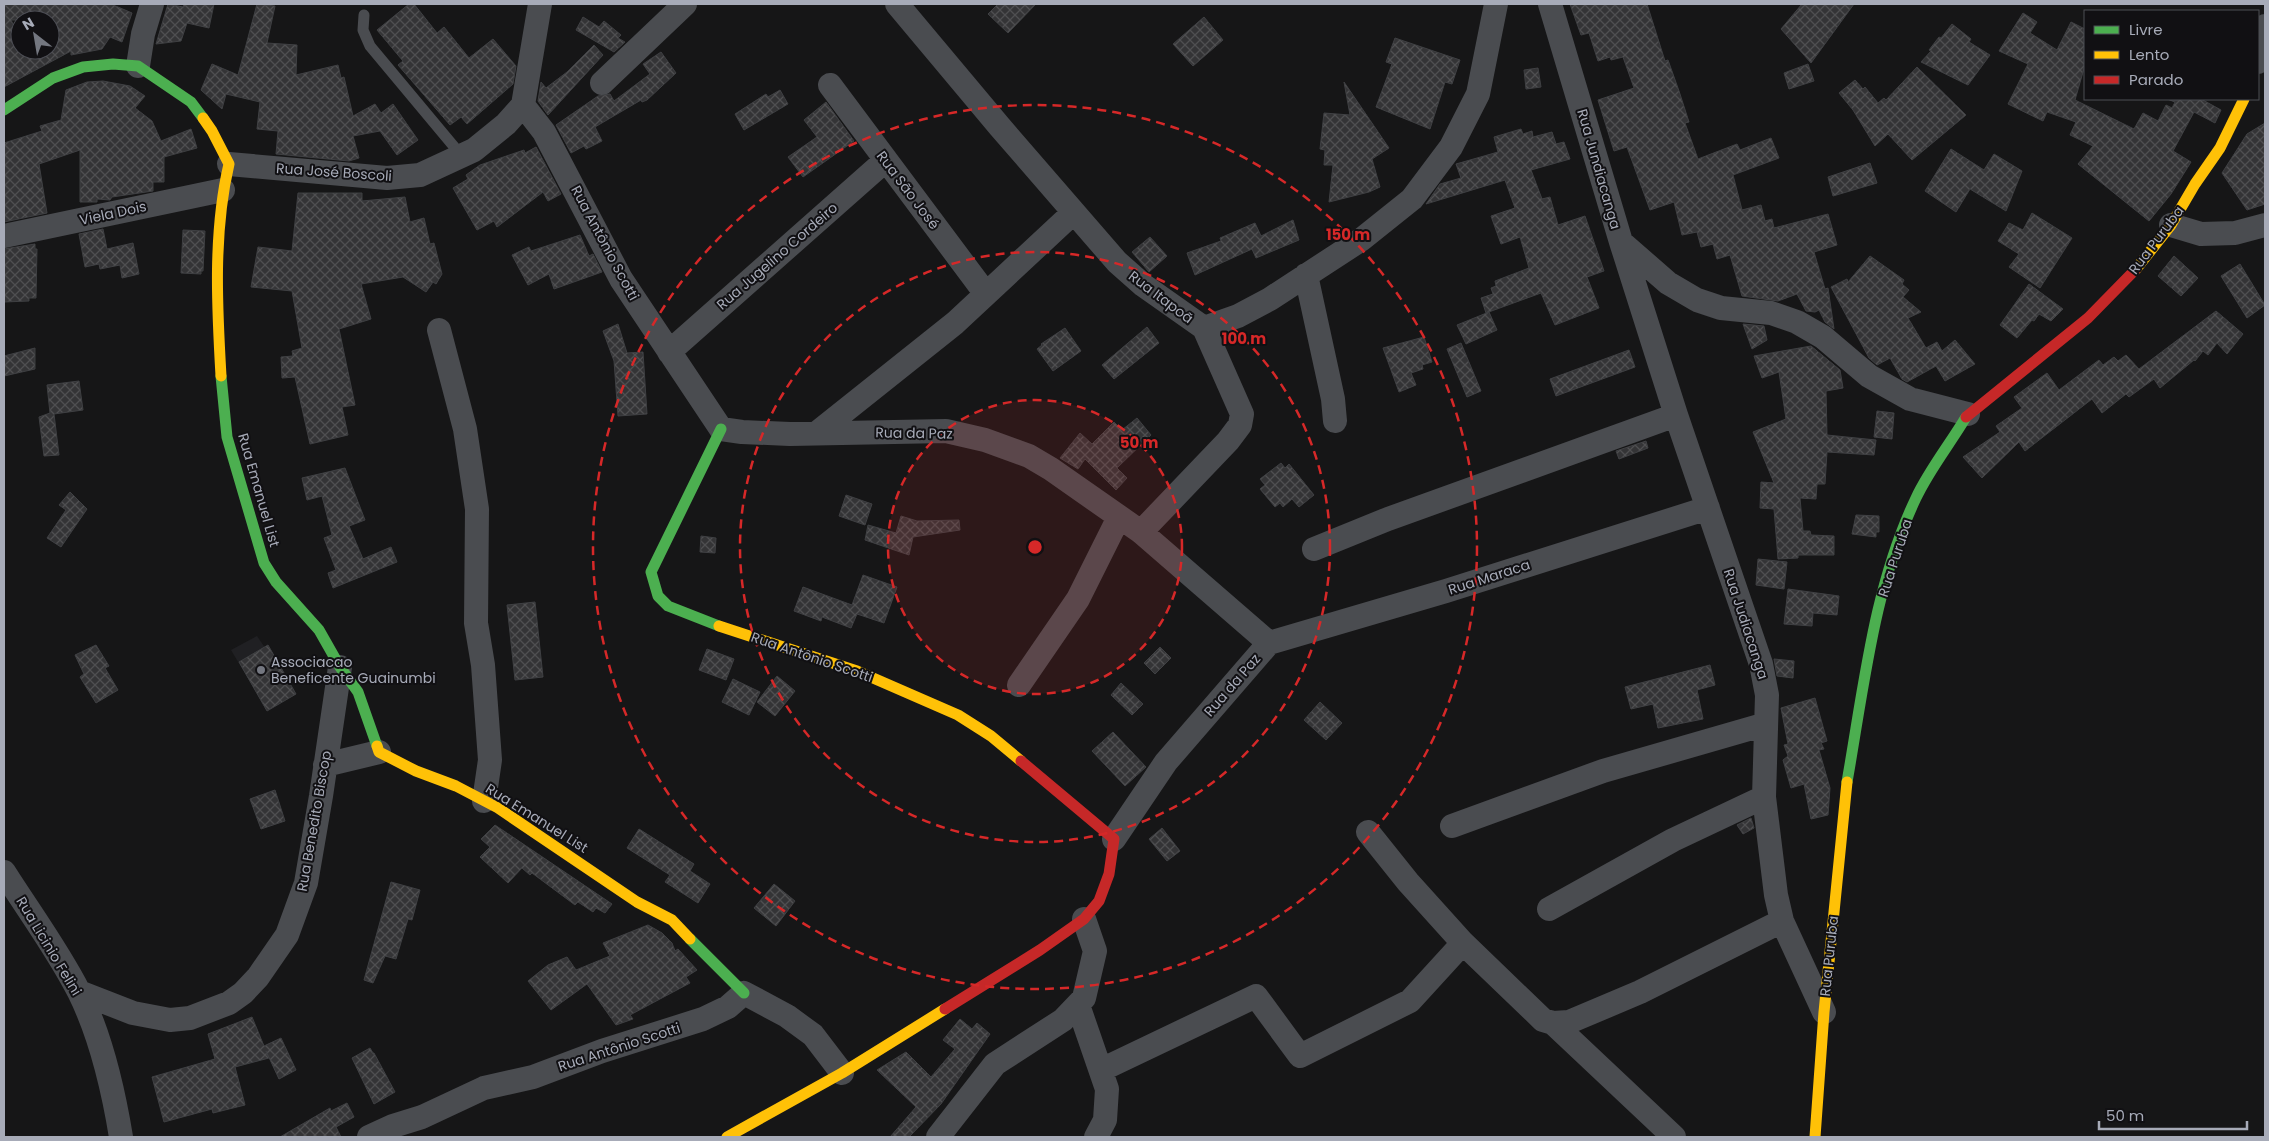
<svg xmlns="http://www.w3.org/2000/svg" width="2269" height="1141" viewBox="0 0 2269 1141" font-family="Poppins,sans-serif">
	<style>
		.built { fill: #202023 }
		.building { fill: url(#building-cross-hatch); stroke: #3f4043; fill-rule: evenodd }
		.lines { fill: none; stroke-linecap: round; stroke-linejoin: round }
		.lane { stroke: #4a4c50; stroke-width: 11 }
		.street { stroke: #4a4c50; stroke-width: 24 }
		.fast { stroke: #4caf50; stroke-width: 11 }
		.slow { stroke: #ffc107; stroke-width: 11 }
		.jam { stroke: #c62828; stroke-width: 11 }
		.ring { fill: none; stroke: #d62828; stroke-width: 2.5; stroke-dasharray: 9 6 }
		.poi-dot { fill: #747780; stroke: #111013; stroke-width: 2 }
		.labels { text-anchor: middle; dominant-baseline: central; stroke-width: 4; stroke-linejoin: round; paint-order: stroke }
		.street-label { font-size: 14px; fill: #a7abb8; stroke: #111013 }
		.poi-label { font-size: 14px; fill: #a7abb8; stroke: #111013; text-anchor: start }
		.centre { fill: #d62828; stroke: #111013; stroke-width: 2.5 }
		.ring-label { font-size: 15px; text-anchor: middle; font-weight: bold; fill: #d62828; stroke: #111013; stroke-width: 4; stroke-linejoin: round; paint-order: stroke }
	</style>
	<defs>
		<pattern id="building-cross-hatch" width="8" height="8" patternUnits="userSpaceOnUse" patternTransform="scale(1.25)"><rect width="8" height="8" fill="#343436"/><path d="M0 0l8 8M0 8l8-8" fill="none" stroke="#4f4f51"/></pattern>
	</defs>
	<rect width="100%" height="100%" fill="#161617"/>
	<!-- built -->
	<path class="built" d="M257,636L293,689L265,707L231,650Z"/>
	<!-- building -->
	<path class="building" d="M4,4H111L132,13L122,42L110,37L102,49L71,55V51L4,87ZM11,20H50V50H20V38Z
		M168,4L183,7L184,4H214L209,28L187,23L181,41L156,44Z
		M257,4L275,6L267,43L297,45L296,75L338,65L341,78L344,77L353,116L375,104L381,113L393,104L418,140L397,155L380,131L353,136L359,158L349,161L276,154L278,131L257,129L260,102L226,94L222,109L201,90L212,64L238,75Z
		M409,4H414L437,33L444,27L469,58L493,39L516,66L513,84L467,124L461,117L450,125L398,65L403,61L377,30Z
		M998,4H1036L1008,33L988,14Z
		M1570,4H1647L1665,61L1668,60L1679,91L1689,122L1685,123L1698,159L1737,144L1740,150L1771,138L1779,158L1733,175L1742,210L1761,205L1765,221L1772,219L1774,228L1828,214L1837,245L1814,252L1825,289L1828,288L1834,329L1825,322L1819,310L1815,312L1806,311L1797,294L1778,301L1742,296L1730,255L1717,259L1713,244L1701,247L1697,232L1682,235L1674,202L1650,210L1627,147L1614,151L1598,100L1634,88L1623,57L1611,60L1610,57L1598,61L1589,33L1581,35Z
		M1802,4H1854L1811,63L1781,29Z
		M2023,13L2037,22L2030,33L2057,50L2071,22L2085,29V65L2075,100L2134,129L2143,113L2158,121L2166,105L2172,108L2175,102L2167,99H2201L2221,110L2215,123L2194,112L2173,151L2191,162L2171,194L2149,221L2078,164L2093,146L2070,135L2076,122L2047,112L2043,121L2008,104L2028,64L1999,51Z
		M583,17L599,27L604,21L621,35L618,38L625,42L614,52L576,30Z
		M1204,17L1223,40L1193,66L1173,44Z
		M1952,24L1971,39L1969,42L1990,55L1968,85L1921,62L1931,51L1929,50L1939,37L1941,38Z
		M1395,38L1460,60L1452,84L1445,82L1430,129L1376,107L1392,64L1386,62Z
		M594,45L603,55L548,115L538,101L541,82L546,88L567,72Z
		M661,52L676,73L647,100L642,102L641,100L595,127L602,141L586,149L584,146L571,153L556,125L598,96L610,94L614,101L650,74L643,64Z
		M1808,64L1814,81L1789,89L1784,73Z
		M1917,67L1966,115L1912,160L1888,134L1875,146L1853,110L1839,93L1855,80L1863,89L1865,87L1878,103L1884,98L1886,100Z
		M1538,68L1541,87L1526,89L1524,70Z
		M103,81L130,86L145,96L135,108L152,121L161,141L191,129L197,148L164,157V182H153V191L112,197L110,200L97,199V202H80V150L39,164L47,213L4,222V143L42,131L40,126L61,120L66,90L87,82Z
		M1344,82L1389,148L1372,159L1380,187L1369,192L1329,202L1333,165H1324L1325,150L1320,149L1324,113L1350,115Z
		M780,90L788,104L744,130L735,114L766,94L768,97Z
		M826,102L854,141L803,177L788,157L817,137L804,120Z
		M2265,123V204L2247,210L2222,173L2247,134Z
		M1521,129L1523,134L1532,131L1533,137L1552,132L1556,144L1564,142L1570,159L1531,170L1542,199L1550,197L1558,225L1585,216L1604,271L1587,277L1599,308L1555,325L1541,293L1486,313L1481,298L1493,294L1491,288L1496,286L1495,281L1529,268L1520,237L1501,244L1491,216L1515,208L1505,180L1426,204L1440,184L1461,178L1456,164L1498,152L1494,137Z
		M536,147L561,194L548,201L543,192L497,227L494,221L477,230L453,188L468,179L466,175L480,165L524,150L525,153Z
		M1951,149L1984,170L1994,154L2022,171L2006,211L1970,189L1956,212L1925,191Z
		M1870,163L1877,183L1833,196L1828,177Z
		M298,193H362V201L405,197L410,222L424,218L430,244L434,243L442,274L436,284L433,282L426,292L403,277L361,284L371,319L339,329L355,405L342,407L348,435L310,444L295,377L282,378L281,357L293,356L292,351L302,348L292,291L251,287L258,247L292,251Z
		M2032,213L2072,238L2040,288L2009,267L2019,254L1998,241L2009,223L2023,230Z
		M1293,220L1299,240L1256,258L1252,249L1195,275L1187,253L1221,241L1220,238L1255,223L1261,236Z
		M103,229L107,249L133,243L139,274L122,278L120,265L100,269L99,264L85,267L79,234Z
		M183,230L205,231L203,271H201V274L181,273Z
		M580,235L589,256L593,254L602,272L554,289L549,274L528,285L512,255L529,247L531,251Z
		M1150,237L1167,256L1149,272L1132,252Z
		M35,244V249H37L36,298H29V301L4,302V249Z
		M1870,256L1904,280L1902,284L1909,290L1903,297L1921,312L1908,318L1926,348L1937,342L1942,351L1955,340L1975,364L1945,381L1936,366L1907,382L1902,379L1890,358L1877,365L1869,358L1831,287L1847,279L1848,282Z
		M2174,256L2198,278L2181,296L2158,276Z
		M2240,264L2265,305L2247,318L2221,276Z
		M2029,284L2063,309L2051,321L2039,314L2034,321L2032,320L2017,338L2000,325Z
		M2216,311L2243,334L2227,354L2217,343L2208,355L2203,351L2195,361L2194,360L2160,388L2154,379L2129,397L2126,394L2102,413L2092,399L2025,451L2019,442L1982,478L1963,457L2000,432L1996,426L2022,408L2014,397L2047,373L2059,390L2099,360L2103,365L2114,357L2118,361L2126,355L2139,369Z
		M1489,312L1497,330L1466,344L1457,325Z
		M618,324L627,353L643,352L647,414L618,416L614,361L603,331Z
		M1743,324L1764,326L1767,340L1752,349Z
		M1147,327L1159,343L1114,379L1102,365Z
		M1065,328L1081,351L1053,371L1037,349L1042,345L1041,344Z
		M1424,337L1432,362L1422,365L1423,369L1411,373L1416,385L1399,392L1383,348Z
		M1461,343L1481,391L1467,397L1447,349Z
		M1811,346L1840,370L1843,388L1826,391L1827,435L1876,440L1874,455L1827,452L1825,484H1817L1816,499L1800,498L1803,531H1810L1811,535L1834,536V555H1798V558L1778,559L1774,509L1760,508L1761,482L1774,483L1753,432L1786,419L1779,372L1762,378L1754,356Z
		M35,348V369L4,376V356Z
		M1629,350L1635,367L1556,396L1550,379Z
		M79,381L83,410L54,414L59,455L44,456L39,417L50,413L47,385Z
		M1877,411L1894,413L1892,439L1874,437Z
		M1137,418L1151,435L1117,468L1127,478L1116,490L1085,459L1078,469L1060,458L1080,433L1092,444L1114,422L1122,430Z
		M1646,441L1648,448L1619,459L1616,451Z
		M1281,463L1285,468L1289,464L1314,495L1299,507L1292,499L1283,507L1280,503L1275,507L1260,489L1265,485L1260,479Z
		M345,468L365,520L349,526L363,559L391,547L397,562L333,588L328,573L336,570L324,538L332,535L322,496L307,500L302,478Z
		M70,492L87,509L61,547L47,538L66,510L59,505Z
		M846,495L872,504L865,525L839,516Z
		M1856,515L1879,516V532H1876V537L1852,534Z
		M901,516L917,521L959,520L960,530L913,537L909,555L865,540L868,525L896,533Z
		M701,536L716,538L715,553L700,552Z
		M1758,559L1787,562L1784,589L1756,585Z
		M863,575L897,587L884,623L857,614L851,628L822,617L821,621L794,611L803,587L852,605Z
		M1788,589L1839,596L1837,615L1813,613L1812,626L1784,624Z
		M535,602L543,677L515,680L507,605Z
		M96,645L109,666L105,668L118,690L96,703L80,677L84,674L75,655Z
		M268,645L296,694L267,711L239,662Z
		M1160,647L1171,658L1155,674L1144,663Z
		M707,649L734,659L726,680L699,670Z
		M1774,659L1794,661L1793,678L1777,676Z
		M1710,665L1715,685L1697,690L1703,719L1658,728L1653,704L1631,709L1625,687Z
		M777,676L795,691L775,716L757,702Z
		M733,679L760,692L749,715L722,702Z
		M1121,683L1143,704L1132,715L1111,695Z
		M1815,698L1827,741L1821,743L1824,749L1819,750L1830,788L1828,815L1811,819L1804,784L1791,788L1783,760L1788,756L1784,745L1788,744L1781,708Z
		M1320,702L1342,723L1326,740L1304,720Z
		M1113,732L1146,767L1125,786L1092,751Z
		M275,790L285,821L261,829L250,799Z
		M1751,818L1754,828L1743,834L1737,825Z
		M495,825L612,904L605,913L596,908L593,912L578,902L575,905L532,873L530,875L522,868L508,883L480,857L490,847L481,839Z
		M1162,828L1180,851L1167,861L1149,839Z
		M639,829L694,864L690,871L710,884L698,903L665,882L670,875L627,848Z
		M391,882L420,890L412,920L408,919L396,959L385,956L373,983L364,980Z
		M774,884L795,901L776,926L754,908Z
		M648,925L662,933L672,943L675,951L678,949L697,970L686,977L690,983L630,1015L633,1019L616,1025L587,984L551,1010L528,981L548,965L567,957L576,970L610,956L603,943Z
		M252,1017L264,1046L281,1038L296,1070L279,1079L266,1051L269,1058L235,1067L245,1105L213,1113L212,1109L164,1122L152,1077L215,1059L208,1034Z
		M960,1019L972,1029L977,1023L990,1034L941,1104L909,1137H890L916,1107L877,1070L906,1052L931,1077L955,1049L943,1040Z
		M370,1048L373,1053H374L395,1092L374,1104L352,1058Z
		M347,1103L354,1117L336,1127L341,1137H280L330,1108L331,1111Z"/>
	<g class="lines">
		<!-- lane -->
		<path class="lane" d="M364,15L363,30L370,46L461,155"/>
		<!-- street -->
		<path class="street" d="M897,4L1000,127L1117,262L1143,285L1204,328L1242,414L1240,425L1228,441L1141,532
			M1550,4L1621,242L1668,283L1697,300L1721,308L1771,313L1797,322L1823,337L1869,376L1910,399L1968,414
			M2258,62L2265,26
			M138,66L143,34L152,4
			M602,83L685,4
			M830,85L986,294
			M523,105L544,132L621,279L721,429L742,432L790,434L946,431L985,440L1029,456L1051,469L1141,532L1269,643L1166,762L1114,839
			M229,164L387,178L420,175L474,150L506,124L523,105L540,4
			M2171,225L2201,234L2235,233L2265,225
			M4,236L223,190
			M1621,242L1676,415L1761,664L1767,695L1764,797L1776,895L1782,921L1824,1012
			M1306,275L1333,399L1335,421
			M1204,328L1238,316L1270,299L1362,239L1412,199L1451,147L1478,94L1496,4
			M439,330L465,429L477,509L476,623L483,665L490,760L484,801
			M669,352L886,160
			M817,433L955,323L1073,213
			M1314,549L1388,519L1676,415
			M1269,643L1446,591L1708,508
			M1019,685L1078,599L1119,517
			M325,765L379,752
			M1452,826L1603,771L1766,724
			M1368,832L1408,882L1463,943L1543,1020L1553,1023L1569,1022L1640,992L1782,921
			M4,872C28,910 59,952 79,992C101,1036 113,1088 121,1137
			M1549,909L1673,840L1764,797
			M79,992L133,1013L170,1020L190,1018L229,1003L243,993L258,977L287,935L306,883L321,796L340,667
			M1078,1005L1107,1089L1105,1120L1096,1137
			M1553,1023L1674,1137
			M1101,1070L1256,996L1300,1056L1410,1001L1463,943
			M369,1137L393,1126L422,1117L484,1088L533,1077L602,1051L703,1019L728,1007L744,993L787,1016L813,1035L842,1073
			M938,1137L995,1064L1063,1020L1084,998L1095,951L1084,919"/>
		<!-- fast -->
		<path class="fast" d="M4,110L53,78L83,67L113,64L138,66L191,102L203,118
			M221,376L227,437L264,563L276,582L319,630L340,667L358,692L377,746
			M719,626L668,606L658,596L651,572L721,429
			M1847,782C1864,686 1874,586 1916,498C1929,470 1950,444 1966,417
			M690,939L744,993"/>
		<!-- slow -->
		<path class="slow" d="M203,118L212,131L229,164C213,232 217,307 221,376
			M2136,269L2171,225L2195,184L2220,148L2244,99
			M719,626L857,671L958,715L991,736L1021,761
			M377,746L379,752L416,771L456,786L498,808L637,902L672,920L690,939
			M727,1137L842,1073L945,1009
			M1815,1137L1824,1012L1847,782"/>
		<!-- jam -->
		<path class="jam" d="M1966,417L2088,318L2136,269
			M945,1009L1040,950L1084,919L1099,901L1109,874L1114,839L1021,761"/>
	</g>
	<!-- distance rings -->
	<circle cx="1035" cy="547" r="147" fill="#d62828" fill-opacity=".12"/>
	<g class="ring">
		<circle cx="1035" cy="547" r="147"/>
		<circle cx="1035" cy="547" r="295"/>
		<circle cx="1035" cy="547" r="442"/>
	</g>
	<!-- markers -->
	<circle class="poi-dot" cx="261" cy="670" r="5"/>
	<g class="labels">
		<!-- street labels -->
		<g class="street-label">
			<text transform="translate(1599 169) rotate(74)">Rua Jundiacanga</text>
			<text transform="translate(334 172) rotate(4)">Rua José Boscoli</text>
			<text transform="translate(908 190) rotate(53)">Rua São José</text>
			<text transform="translate(113 213) rotate(-12)">Viela Dois</text>
			<text transform="translate(2156 240) rotate(-53)">Rua Puruba</text>
			<text transform="translate(605 243) rotate(62)">Rua Antônio Scotti</text>
			<text transform="translate(777 256) rotate(-41)">Rua Jugelino Cordeiro</text>
			<text transform="translate(1161 297) rotate(37)">Rua Itapoã</text>
			<text transform="translate(914 433) rotate(1)">Rua da Paz</text>
			<text transform="translate(259 490) rotate(74)">Rua Emanuel List</text>
			<text transform="translate(1895 558) rotate(-72)">Rua Puruba</text>
			<text transform="translate(1489 577) rotate(-18)">Rua Maraca</text>
			<text transform="translate(1746 624) rotate(72)">Rua Judiacanga</text>
			<text transform="translate(812 657) rotate(19)">Rua Antônio Scotti</text>
			<text transform="translate(1232 685) rotate(-49)">Rua da Paz</text>
			<text transform="translate(537 818) rotate(32)">Rua Emanuel List</text>
			<text transform="translate(314 821) rotate(-80)">Rua Benedito Biscop</text>
			<text transform="translate(49 946) rotate(59)">Rua Licinio Felini</text>
			<text transform="translate(1829 956) rotate(-84)">Rua Puruba</text>
			<text transform="translate(619 1047) rotate(-18)">Rua Antônio Scotti</text>
		</g>
		<!-- poi labels -->
		<g class="poi-label">
			<text x="271" y="662">Associacao<tspan x="271" dy="16">Beneficente Guainumbi</tspan></text>
		</g>
	</g>
	<circle cx="1035" cy="547" r="8" class="centre"/>
	<g class="ring-label">
		<text x="1348" y="240">150 m</text>
		<text x="1244" y="344">100 m</text>
		<text x="1139" y="448">50 m</text>
	</g>
	<!-- border -->
	<rect width="2269" height="1141" fill="none" stroke="#a7abb8" stroke-width="10"/>
	<!-- legend -->
	<rect x="2084" y="10" width="175" height="90" fill="#111013" stroke="#4d4e55"/>
	<rect x="2094" y="26" width="25" height="8" fill="#4caf50" stroke="#4d4e55"/>
	<text x="2129" y="35" font-size="15" fill="#a7abb8">Livre</text>
	<rect x="2094" y="51" width="25" height="8" fill="#ffc107" stroke="#4d4e55"/>
	<text x="2129" y="60" font-size="15" fill="#a7abb8">Lento</text>
	<rect x="2094" y="76" width="25" height="8" fill="#c62828" stroke="#4d4e55"/>
	<text x="2129" y="85" font-size="15" fill="#a7abb8">Parado</text>
	<!-- north arrow -->
	<g transform="translate(35 35) rotate(329)"><circle r="24" fill="#111013" stroke="#4d4e55"/>
	<path d="M0-4L9 19L0 12L-9 19Z" fill="#747780"/>
	<text y="-8" font-size="14" font-weight="bold" text-anchor="middle" fill="#a7abb8">N</text>
	</g>
	<!-- scale -->
	<path d="M2099 1121v8h148v-8" fill="none" stroke="#a7abb8" stroke-width="2.5"/>
	<text x="2106" y="1121" font-size="15" fill="#a7abb8" stroke="#111013" stroke-width="4" paint-order="stroke">50 m</text>
</svg>
